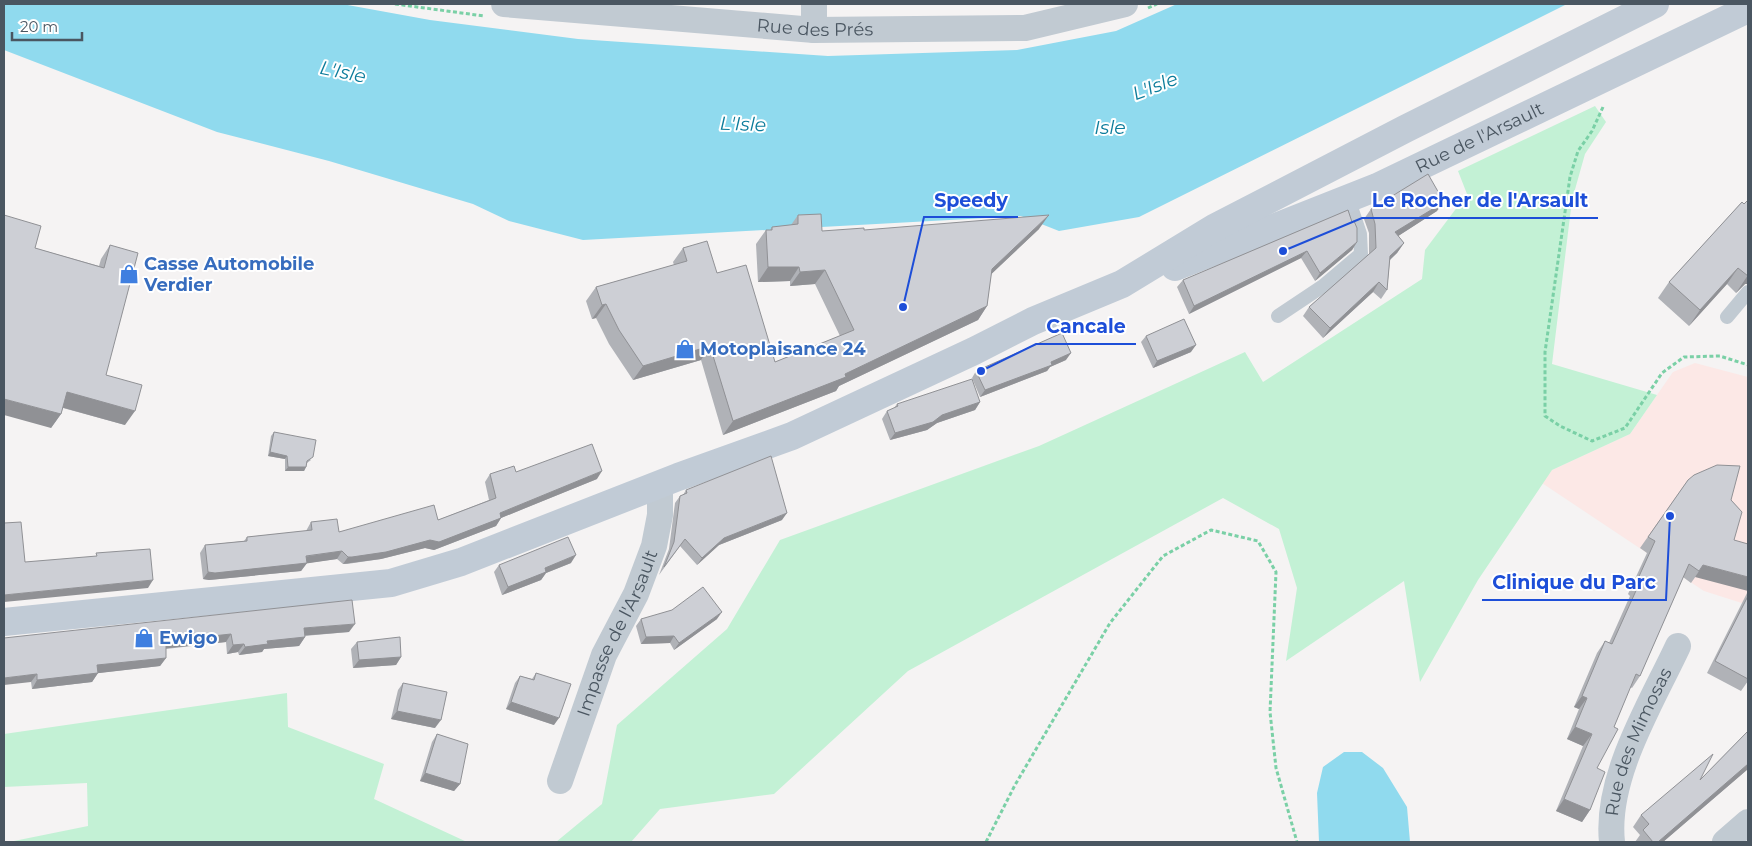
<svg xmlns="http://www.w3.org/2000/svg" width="1752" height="846" viewBox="0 0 1752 846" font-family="Montserrat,sans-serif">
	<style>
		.medical { fill: #fce8e6 }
		.green { fill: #c3f1d5 }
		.water { fill: #90daee }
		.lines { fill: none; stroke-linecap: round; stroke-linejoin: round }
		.path { stroke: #7ad0a6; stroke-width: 3; stroke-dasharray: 4 2.5; stroke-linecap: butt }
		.lane { stroke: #c1cad2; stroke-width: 14 }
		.street { stroke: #c1cad2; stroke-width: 26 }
		.secondary { stroke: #c1cbd6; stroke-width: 28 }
		.wall { fill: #b0b2b7 }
		.shaded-wall { fill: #909195 }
		.building { fill: #cdcfd5; stroke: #909195 }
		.labels { text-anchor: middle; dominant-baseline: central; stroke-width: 4; stroke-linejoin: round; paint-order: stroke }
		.street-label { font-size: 18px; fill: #4a5661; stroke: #fff }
		.shop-label { font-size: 18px; font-weight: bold; fill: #366cbe; stroke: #fff; text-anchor: start }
		.water-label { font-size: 19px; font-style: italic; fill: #0c7c9b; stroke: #fff }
		.leader { fill: none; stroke: #1d4ed8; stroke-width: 2 }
		.callout-dot { fill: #1d4ed8; stroke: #fff; stroke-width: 2 }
		.callout-label { font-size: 19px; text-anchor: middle; font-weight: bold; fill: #1d4ed8; stroke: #fff; stroke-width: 4; stroke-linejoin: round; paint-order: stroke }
	</style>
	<rect width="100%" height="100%" fill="#f5f3f3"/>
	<!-- medical -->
	<path class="medical" d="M1695,363L1748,377V605L1704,591L1542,483L1552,470L1630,434L1673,372Z"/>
	<!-- green -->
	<path class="green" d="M1595,106L1606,122L1585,154L1572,200L1552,364L1657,395L1630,434L1552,470L1478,580L1420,682L1404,581L1286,661L1297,588L1279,529L1223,498L908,671L774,794L660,809L631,842H556L602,804L617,725L727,629L780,540L1039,446L1245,352L1263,382L1422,279L1425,250L1467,194L1458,171Z
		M287,693L288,727L384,764L374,799L467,842H9L88,826L87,783L4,787V734Z"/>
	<!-- water -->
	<path class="water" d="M4,4H342L430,20L578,39L828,56L1017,50L1116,31L1177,4H1567L1139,217L1059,231L1021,216L583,240L509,221L473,204L329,161L217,132L4,50Z
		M1344,752H1362L1383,768L1407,807L1410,842H1319L1317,793L1323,767Z"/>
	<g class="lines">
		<!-- path -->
		<path class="path" d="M395,4L484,16
			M1148,8L1157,4
			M1603,107L1592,131L1578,151L1570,177L1545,352V416L1560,426L1592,441L1625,428L1662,373L1684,357L1720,356L1748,365
			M986,842L1015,785L1110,623L1163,556L1211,530L1258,541L1276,572L1270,712L1276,768L1297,842"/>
		<!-- lane -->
		<path class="lane" d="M1278,316L1323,286L1361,254L1360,234L1348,198
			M1727,317L1748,292"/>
		<!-- street -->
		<g class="street">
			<path id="s1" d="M504,4L814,30L1025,28L1125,4"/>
			<path d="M814,30V4"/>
			<path id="s2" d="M560,781L604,655L636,594L654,546L660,515V484"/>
			<path id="s3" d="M1612,842C1605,777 1651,704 1678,646"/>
			<path d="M1725,842L1748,822"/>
		</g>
		<!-- secondary -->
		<g class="secondary">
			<path id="s4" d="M1175,267L1377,187L1748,9"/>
			<path d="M4,622L391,583L461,562L678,477L792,436L974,351L1033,321L1122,284L1214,228L1405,129L1655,4"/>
		</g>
	</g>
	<!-- wall -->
	<path class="wall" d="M1742,202L1748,284H1745L1736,293L1727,284L1689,326L1658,298L1669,282Z
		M1371,209L1437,211L1398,236L1404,243L1397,253L1390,260L1387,290L1381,299L1373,292L1323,338L1303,316L1309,307L1369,254V233L1364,219Z
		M1348,210L1357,242L1352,250L1315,281L1301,258L1189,314L1177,287L1183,280Z
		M798,215L822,231L1039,229L991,274L987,306L978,320L839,386L836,391L723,435L701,360L633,380L609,344L596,318L592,319L586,301L596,287L674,265L673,262L683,248L717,273L775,362L840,336L815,284L790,286V281L758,282L756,244L766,230H770L772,227L791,225Z
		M110,245L106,375L125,425L63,408L61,414L51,428L35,248L99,266L101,259Z
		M1146,336L1191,352L1153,368L1141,342Z
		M1066,360L1050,367L1047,371L980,397L972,378L976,371Z
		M980,402L975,410L937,423L927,430L890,440L882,419L887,411L894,408L897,404Z
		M274,432L311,460L307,463L306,467L304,471H285V459L268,456L271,436Z
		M516,472L597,479L501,518L496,526L434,550L425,548L381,559L347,564H343L337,559L307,563L301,571L209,580L203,579L200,553L205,545L244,541L247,537L306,531L311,522L339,532L438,520L489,500L485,482L490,474Z
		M1688,480L1731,500L1742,512L1691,583L1683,577L1640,676L1632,688L1630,687L1597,768L1590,810L1582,822L1556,811L1583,746L1567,739L1579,709L1574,707L1597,653L1605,641L1609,643L1630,596L1628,594L1647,553L1640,548Z
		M686,490L782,520L719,545L697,565L680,546L659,575L669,549L675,503L680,496L683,495Z
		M571,563L546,573L541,580L502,595L494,572L499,565Z
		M1748,591V681L1741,691L1707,673Z
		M641,619H717L674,650L670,643L641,644L636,626Z
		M349,632L304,636L305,637L299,646L264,649L262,652L239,655L238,652L227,654L226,642L166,649V658L160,666L98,673L92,682L32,689L31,682L4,638Z
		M357,642L401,657L396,665L353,668L351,649Z
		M536,673L554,725L506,709L515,683L520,676L532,679Z
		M403,683L435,728L391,719L398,690Z
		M1748,731V769L1663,842H1635L1640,835L1633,827L1641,815L1700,780Z
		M437,734L460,784L454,791L420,781L432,742Z"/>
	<!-- shaded-wall -->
	<path class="shaded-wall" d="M1444,202L1437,211L1389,242L1395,232Z
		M1049,215L1039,229L982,283L992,269Z
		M1357,242L1352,250L1315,281L1320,273Z
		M1404,243L1397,253L1383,266L1390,256Z
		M1307,251L1301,258L1189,314L1194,306Z
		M768,267H799L790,281L758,282Z
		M1738,268L1727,284L1689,326L1700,310Z
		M825,270L815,284L790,286L800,272Z
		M1748,275V284H1745L1736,293Z
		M1379,282L1373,292L1323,338L1330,328Z
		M606,304L596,318L592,319L602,305Z
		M987,306L978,320L839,386L836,391L723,435L733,421L845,374Z
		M1196,345L1191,352L1153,368L1157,361Z
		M710,346L701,360L633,380L643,366Z
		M1071,353L1066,360L1050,367L1047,371L980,397L985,390Z
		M67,392L135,411L125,425L57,406Z
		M4,399L61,414L51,428L4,415Z
		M980,402L975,410L937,423L927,430L890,440L895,433L942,415Z
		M270,452L287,456L285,459L268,456Z
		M288,467H306L304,471H285Z
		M602,471L597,479L501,518L496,526L434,550L425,548L381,559L343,564L348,557L500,513Z
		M787,513L782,520L719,545L697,565L702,558L724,538Z
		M342,551L337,559L303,564L307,563L301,571L209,580L203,579L208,572Z
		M576,555L571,563L546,573L541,580L502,595L508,587L545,568Z
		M1703,565L1748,577V591L1695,577Z
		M153,580L148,588L4,602V595Z
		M722,612L717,619L674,650L679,643Z
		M355,624L349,632L298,636L304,628Z
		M231,634L226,642L160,649L166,641Z
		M674,636L670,643L641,644L646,637Z
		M305,637L299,646L264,649L262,652L239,655L245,647L267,641Z
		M244,644L238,652L227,654L233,645Z
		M401,657L396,665L353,668L359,660Z
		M166,658L160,666L91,674L97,665Z
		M98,673L92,682L32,689L37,680Z
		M37,674L31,682L4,685V678Z
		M1582,696L1587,698L1579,709L1574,707Z
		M511,702L559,718L554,725L506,709Z
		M397,711L441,720L435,728L391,719Z
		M1575,727L1592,734L1583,746L1567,739Z
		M1748,764V769L1663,842H1658Z
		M425,773L460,784L454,791L420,781Z
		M1564,799L1590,810L1582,822L1556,811Z"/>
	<!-- building -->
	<path class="building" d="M1428,174L1444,202L1395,232L1404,243L1390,256L1387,290L1379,282L1330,328L1309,307L1376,248L1375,224L1371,209Z
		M1748,200V276L1738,268L1700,310L1669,282L1742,202L1744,204Z
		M1348,210L1352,222L1354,221L1357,228V242L1320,273L1307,251L1194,306L1183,280Z
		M821,214L822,231L864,228V230L1049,215L992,269L987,306L845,374L846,377L733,421L710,346L643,366L619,330L606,304L602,305L596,287L687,261L683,248L707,241L717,273L746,265L775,362L854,330L825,270L800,272L799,267H768L766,230H772V227L798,224V215Z
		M4,215L41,226L35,248L104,268L110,245L138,253L106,375L142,385L135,411L67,392L61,414L4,399Z
		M1184,319L1196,345L1157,361L1146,336Z
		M1062,333L1071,353L1051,362L1052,365L985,390L976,371Z
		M972,379L980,402L942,415L933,422L895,433L887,411L898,406L897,404Z
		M274,432L316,440L313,457L307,461L306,467H288L287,456L270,452Z
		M592,444L602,471L500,513L501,518L439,542L430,540L386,552L352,557H348L342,551L306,556L307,563L215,573L208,572L205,545L247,541V537L312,530L311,522L337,519L339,532L434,505L438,520L496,498L490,474L514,466L516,472Z
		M771,456L787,513L724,538L702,558L685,539L664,567L674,542L680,496L687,493L686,490Z
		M1717,465L1740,466L1731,500L1742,512L1734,540L1748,544V577L1703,565L1699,571L1689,564L1640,676L1636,674L1614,727L1618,729L1597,768L1605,772L1590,810L1564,799L1592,734L1575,727L1587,698L1582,696L1605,641L1612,644L1639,584L1636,583L1655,541L1648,537L1688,480L1694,475Z
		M21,522L25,562L97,556L96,553L150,549L153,580L4,595V523Z
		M568,537L576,555L545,568L546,572L508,587L499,565Z
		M703,587L722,612L679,643L674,636L646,637L641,619L672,610Z
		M1748,596V679L1715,661Z
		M352,600L355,624L304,628L305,637L267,641L268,644L245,647L244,644L233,645L231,634L166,641V658L97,665L98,673L37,680V674L4,678V638Z
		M400,637L401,657L359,660L357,642Z
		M536,673L571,684L559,718L511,702L520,676L534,680Z
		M403,683L447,692L441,720L397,711Z
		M1748,731V764L1658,842H1653L1643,830L1649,824L1641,815L1713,754L1700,780Z
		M437,734L468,744L460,784L425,773Z"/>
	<!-- icons -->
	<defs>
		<symbol id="shop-bare" viewBox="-9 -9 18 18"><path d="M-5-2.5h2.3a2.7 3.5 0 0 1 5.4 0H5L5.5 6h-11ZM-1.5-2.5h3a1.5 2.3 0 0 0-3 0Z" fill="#3f7fe0" stroke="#fff" stroke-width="2.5" paint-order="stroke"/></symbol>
	</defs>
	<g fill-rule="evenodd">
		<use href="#shop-bare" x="115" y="260" width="28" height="28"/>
		<use href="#shop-bare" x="671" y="335" width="28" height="28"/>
		<use href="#shop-bare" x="130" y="624" width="28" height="28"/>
	</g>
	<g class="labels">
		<!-- street labels -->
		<g class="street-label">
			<text stroke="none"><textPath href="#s1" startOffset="312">Rue des Prés</textPath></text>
			<text stroke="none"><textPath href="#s4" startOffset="331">Rue de l'Arsault</textPath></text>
			<text stroke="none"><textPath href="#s2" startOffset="159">Impasse de l'Arsault</textPath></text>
			<text stroke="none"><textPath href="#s3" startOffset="105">Rue des Mimosas</textPath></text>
		</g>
		<!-- shop labels -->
		<g class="shop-label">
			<text x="144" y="264">Casse Automobile<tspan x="144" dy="21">Verdier</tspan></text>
			<text x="700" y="349">Motoplaisance 24</text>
			<text x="159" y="638">Ewigo</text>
		</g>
		<!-- water labels -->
		<g class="water-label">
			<text transform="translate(343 72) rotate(12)">L'Isle</text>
			<text transform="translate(1155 86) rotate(-21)">L'Isle</text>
			<text transform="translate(743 124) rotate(2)">L'Isle</text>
			<text x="1110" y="127">Isle</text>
		</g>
	</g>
	<!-- callouts -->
	<path class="leader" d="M903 307L924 217H1018M1283 251L1362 218H1598M981 371L1036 344H1136M1670 516L1666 600H1482"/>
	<g class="callout-dot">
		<circle cx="903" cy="307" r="5"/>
		<circle cx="1283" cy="251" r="5"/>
		<circle cx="981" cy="371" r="5"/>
		<circle cx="1670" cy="516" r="5"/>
	</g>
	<g class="callout-label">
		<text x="971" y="207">Speedy</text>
		<text x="1480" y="207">Le Rocher de l'Arsault</text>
		<text x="1086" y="333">Cancale</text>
		<text x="1574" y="589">Clinique du Parc</text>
	</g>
	<!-- border -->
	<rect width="1752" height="846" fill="none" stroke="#4a5661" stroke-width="10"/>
	<!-- scale -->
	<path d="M12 32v8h70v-8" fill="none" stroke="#4a5661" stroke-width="2.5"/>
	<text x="20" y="32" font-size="15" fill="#4a5661" stroke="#ffffff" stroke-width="4" paint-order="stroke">20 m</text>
</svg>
